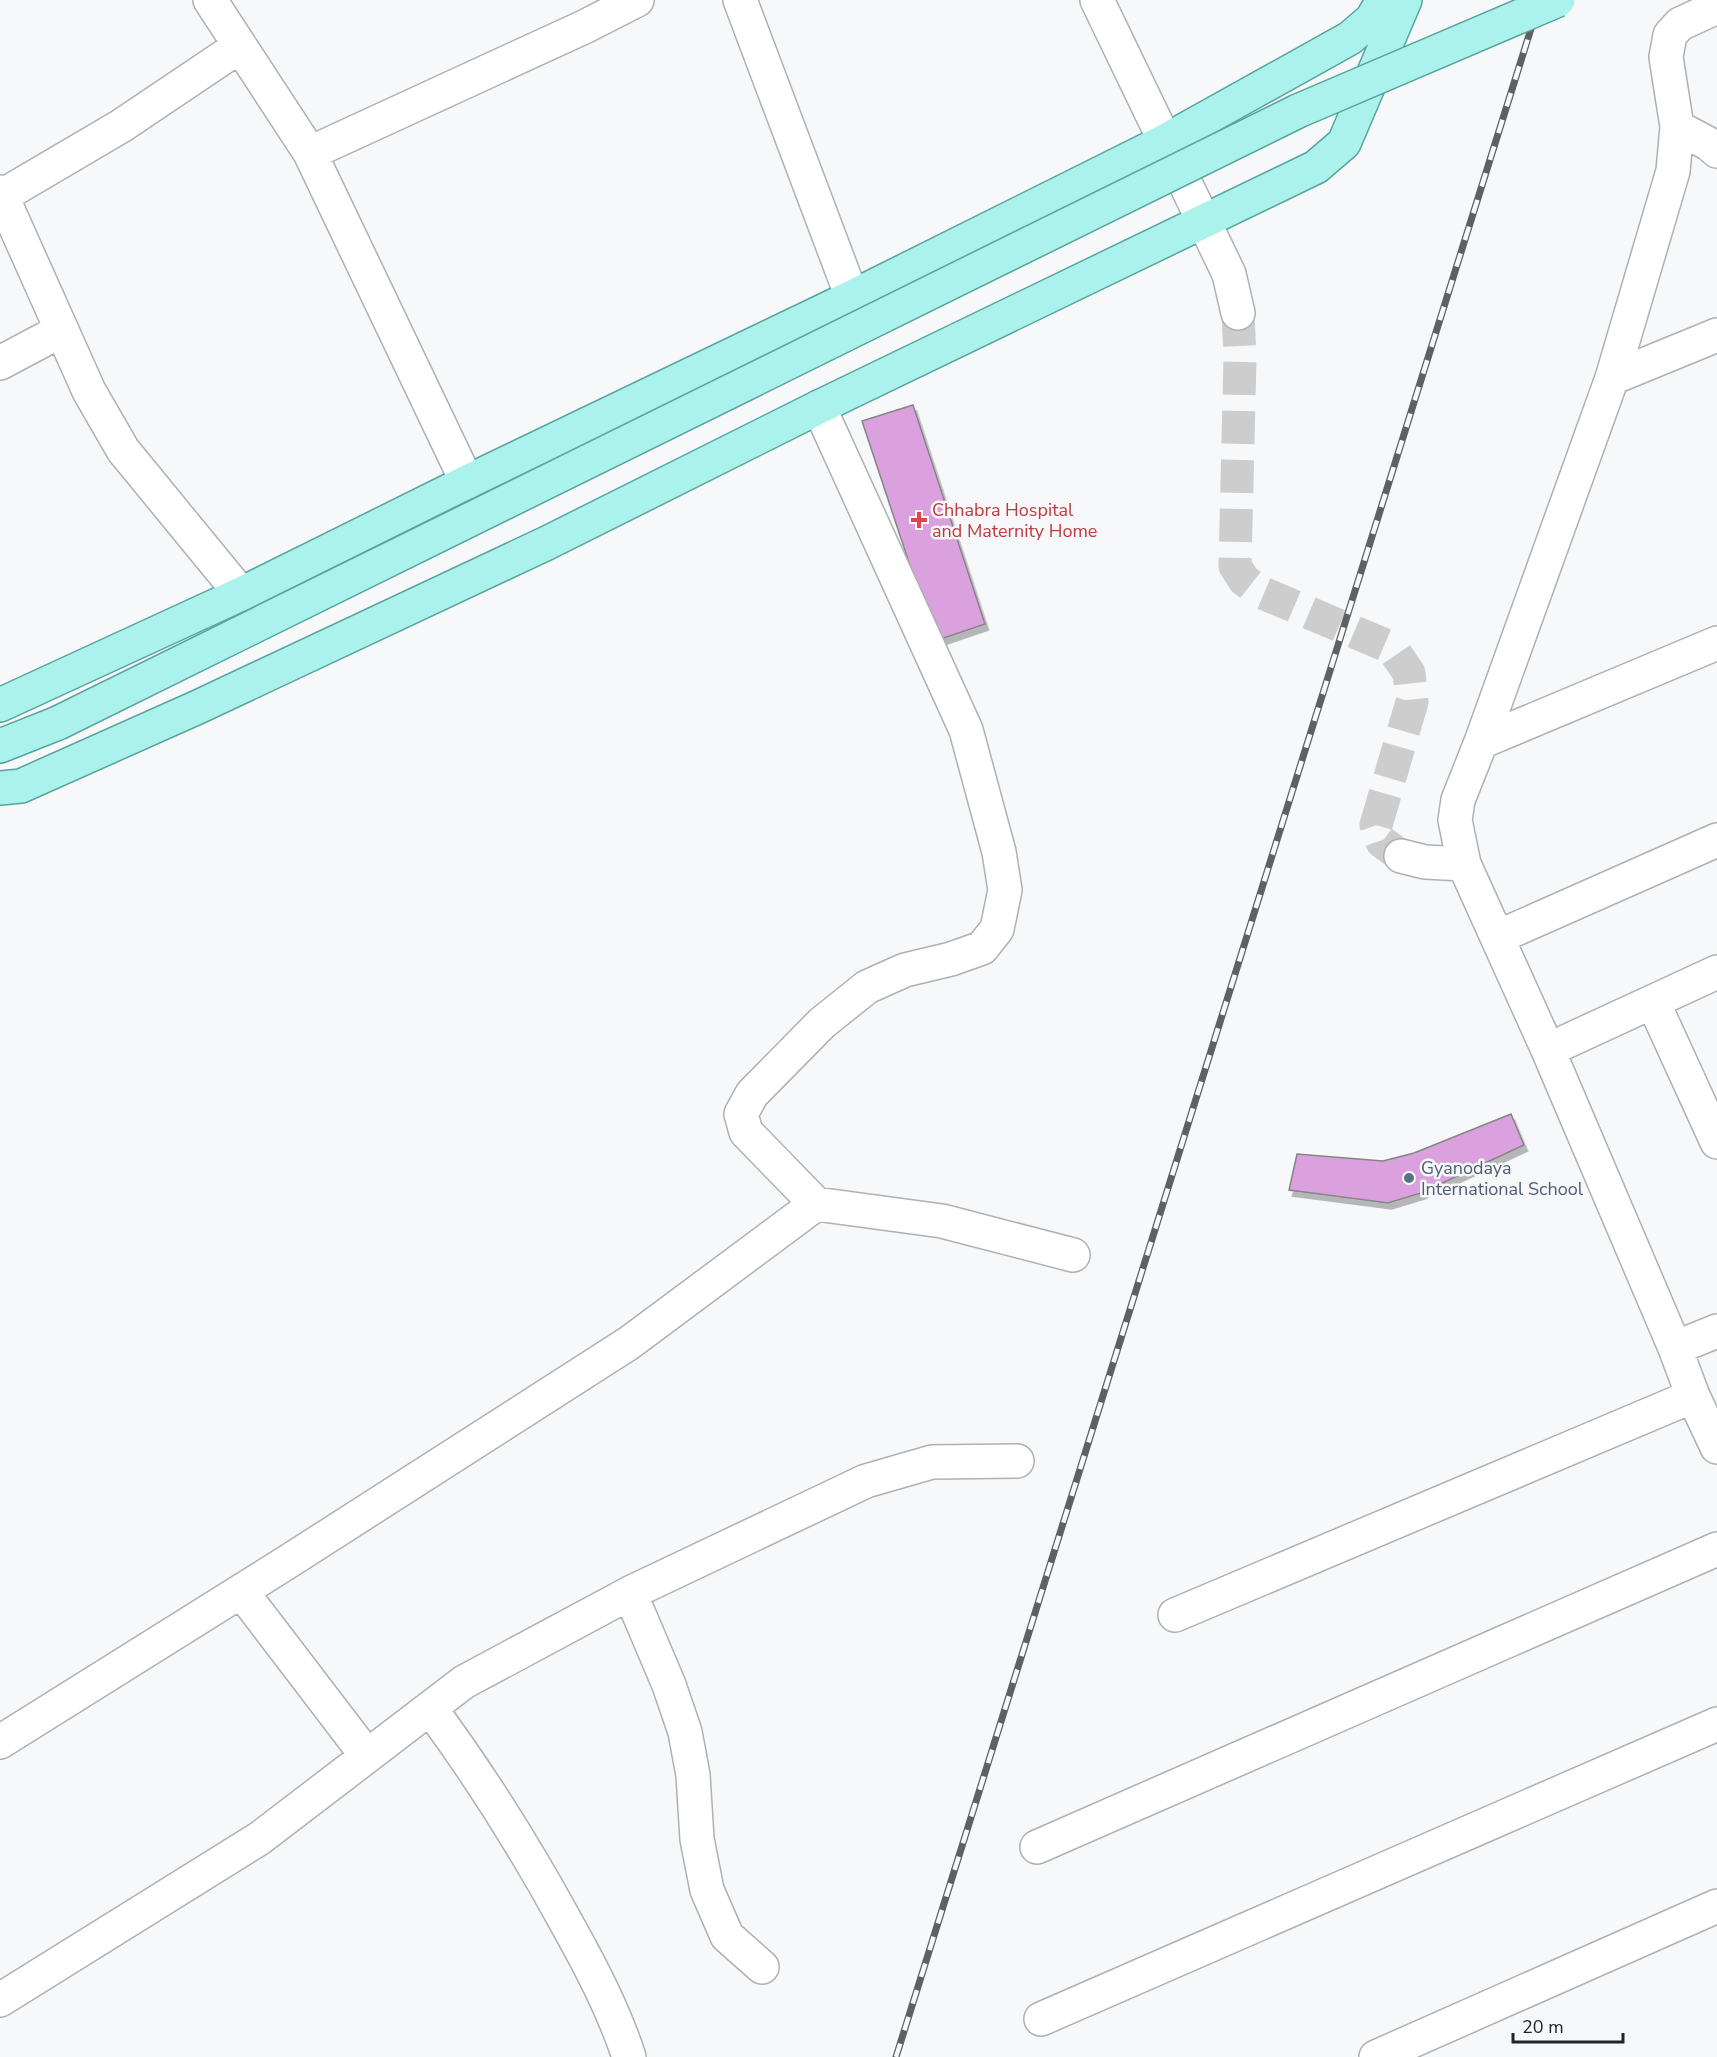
<svg xmlns="http://www.w3.org/2000/svg" width="1717" height="2057" viewBox="0 0 1717 2057" font-family="'Nunito Sans',sans-serif">
	<style>
		.building { fill: #daa1de; stroke: #868586; stroke-width: 1.5; filter: url(#shadow) }
		.lines { fill: none; stroke-linecap: round; stroke-linejoin: round }
		.street-tunnel { stroke: #cdcdce; stroke-width: 33; stroke-dasharray: 33 16; stroke-linecap: butt }
		.street-casing { stroke: #afb0b1; stroke-width: 36 }
		.primary-casing { stroke: #57a49e; stroke-width: 36 }
		.street { stroke: #fff; stroke-width: 33 }
		.primary { stroke: #abf2ec; stroke-width: 33 }
		.rail-casing { stroke: #5f6060; stroke-width: 7 }
		.rail { stroke: #f7f8f9; stroke-width: 4.5; stroke-dasharray: 14; stroke-linecap: butt }
		.primary-bridge-casing { stroke: #57a49e; stroke-width: 36; stroke-linecap: butt }
		.primary-bridge { stroke: #abf2ec; stroke-width: 33 }
		.health-dot { fill: #e0444e; stroke: #f7f8f9; stroke-width: 2 }
		.service-dot { fill: #5c6f8a; stroke: #f7f8f9; stroke-width: 2 }
		.labels { text-anchor: middle; dominant-baseline: central; stroke-width: 5; stroke-linejoin: round; paint-order: stroke }
		.health-label { font-size: 18px; fill: #be3a42; stroke: #f7f8f9; text-anchor: start }
		.service-label { font-size: 18px; fill: #4e5e75; stroke: #f7f8f9; text-anchor: start }
	</style>
	<defs>
		<filter id="shadow"><feDropShadow dx="3.5" dy="6" stdDeviation="0" flood-color="#0004"/></filter>
	</defs>
	<rect width="100%" height="100%" fill="#f7f8f9"/>
	<!-- building -->
	<path class="building" d="M913,405L985,624L935,641L862,421Z
		M1511,1114L1524,1145L1421,1193L1388,1203L1289,1190L1297,1154L1383,1161L1414,1153Z"/>
	<g class="lines">
		<!-- street-tunnel -->
		<path class="street-tunnel" d="M1238,313L1240,358L1235,566L1244,580L1258,591L1392,648L1409,673L1412,702L1376,825L1382,842L1401,856"/>
		<defs>
			<path id="street" d="M210,0L310,153
				M740,0L852,297
				M1097,0L1229,274L1238,313
				M1717,7L1680,24L1670,35L1666,57L1677,127L1673,171L1612,378L1481,742L1458,800L1455,820L1464,864L1548,1050L1675,1348L1693,1396L1717,1447
				M1677,127L1709,144L1717,151
				M0,192L89,391L123,450L241,594
				M2,196L121,126L240,46
				M0,363L62,330
				M1612,378L1717,335
				M467,482L310,153L584,27L637,0
				M1481,742L1717,643
				M1401,856L1425,862L1464,864
				M1498,937L1717,840
				M1653,1002L1717,1142
				M1548,1050L1717,972
				M816,1204L746,1132L741,1114L752,1094L822,1023L867,987L905,970L951,959L982,948L997,929L1005,890L999,852L966,730L819,407
				M1675,1348L1717,1331
				M241,1591L367,1756
				M630,1593L669,1685L685,1732L693,1775L697,1839L707,1890L727,1936L762,1967
				M1175,1615L1693,1396
				M430,1708C481,1777 526,1849 567,1924C591,1967 614,2011 629,2057
				M0,1742L289,1561L629,1343L816,1204L942,1221L1073,1255
				M1037,1847L1717,1549
				M0,2000L260,1838L464,1682L630,1593L866,1481L932,1462L1017,1461
				M1041,2019L1717,1724
				M1376,2057L1717,1906"/>
			<path id="primary" d="M0,705L241,594L467,482L852,297L1165,141L1350,38L1372,19L1383,0
				M0,746L58,723
				M0,788L21,786L198,707L547,543L819,407L1316,167L1344,143L1405,0"/>
		</defs>
		<!-- street casing -->
		<use href="#street" class="street-casing"/>
		<!-- primary casing -->
		<use href="#primary" class="primary-casing"/>
		<!-- street -->
		<use href="#street" class="street"/>
		<!-- primary -->
		<use href="#primary" class="primary"/>
		<defs>
			<path id="rail" d="M896,2057L1540,0"/>
		</defs>
		<!-- rail casing -->
		<use href="#rail" class="rail-casing"/>
		<!-- rail -->
		<use href="#rail" class="rail"/>
		<defs>
			<path id="primary-bridge" d="M58,723L1298,111L1558,0"/>
		</defs>
		<!-- primary-bridge casing -->
		<use href="#primary-bridge" class="primary-bridge-casing"/>
		<!-- primary-bridge -->
		<use href="#primary-bridge" class="primary-bridge"/>
	</g>
	<!-- markers -->
	<path class="health-dot" d="M916 511h6v6h6v6h-6v6h-6v-6h-6v-6h6z"/>
	<circle class="service-dot" cx="1409" cy="1178" r="6"/>
	<g class="labels">
		<!-- health labels -->
		<g class="health-label">
			<text x="932" y="510">Chhabra Hospital<tspan x="932" dy="21">and Maternity Home</tspan></text>
		</g>
		<!-- service labels -->
		<g class="service-label">
			<text x="1421" y="1168">Gyanodaya<tspan x="1421" dy="21">International School</tspan></text>
		</g>
	</g>
	<!-- scale -->
	<path d="M1513 2033v9h110v-9" fill="none" stroke="#232323" stroke-width="3"/>
	<text x="1522" y="2033" font-size="18" fill="#232323" stroke="#f7f8f9" stroke-width="4.5" paint-order="stroke">20 m</text>
</svg>
